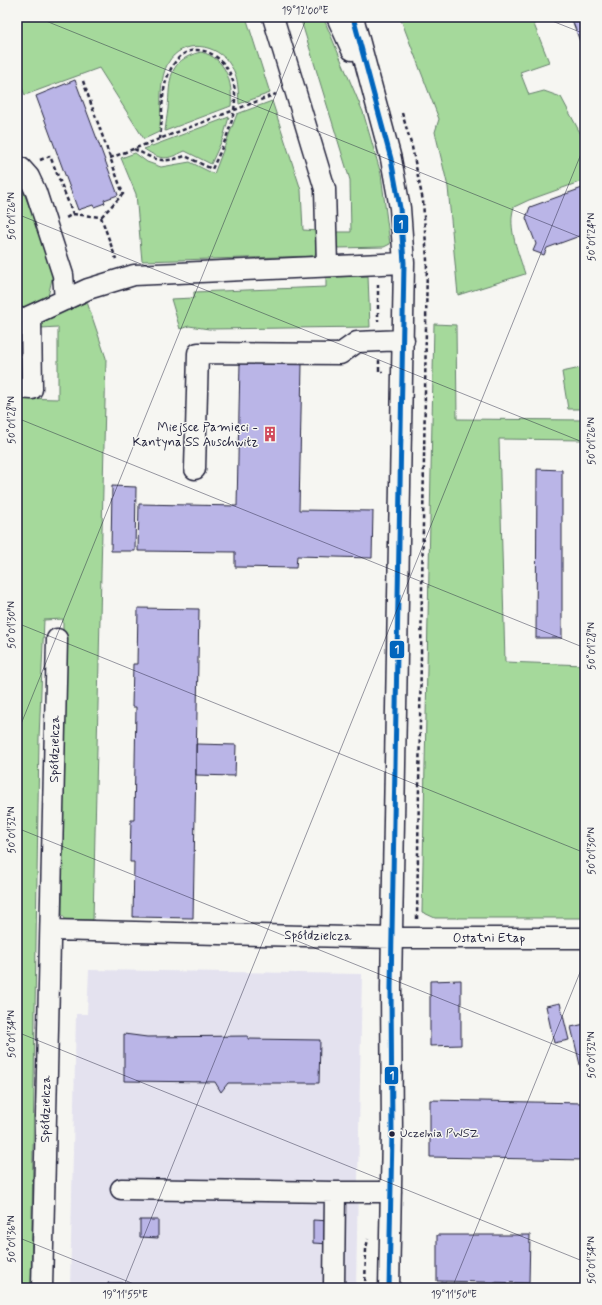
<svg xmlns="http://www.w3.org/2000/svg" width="602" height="1305" viewBox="0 0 602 1305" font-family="Mynerve,sans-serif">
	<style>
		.built { fill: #e4e2ef }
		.green { fill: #a5d99b; stroke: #647e6b }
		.building { fill: #bab5e7; stroke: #22223b }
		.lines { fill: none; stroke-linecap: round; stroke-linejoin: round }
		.minor-casing { stroke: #22223b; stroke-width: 23 }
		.path { stroke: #22223b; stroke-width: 2.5; stroke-dasharray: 4 3; stroke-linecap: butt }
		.minor { stroke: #f6f6f2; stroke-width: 20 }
		.bus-1-casing { stroke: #f6f6f2; stroke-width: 8 }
		.bus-1 { stroke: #0065bd; stroke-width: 5 }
		.ticks { fill: none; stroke: #22223b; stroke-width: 1; stroke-opacity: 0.45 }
		.bus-dot { fill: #22223b; stroke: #f6f6f2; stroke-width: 1.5 }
		.labels { text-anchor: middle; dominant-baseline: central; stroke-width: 3; stroke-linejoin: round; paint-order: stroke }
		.bus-label { font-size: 12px; fill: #22223b; stroke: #f6f6f2; text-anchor: start }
		.poi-label { font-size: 13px; fill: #22223b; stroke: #f6f6f2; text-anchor: end }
		.street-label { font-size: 13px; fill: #22223b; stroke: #f6f6f2 }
		.line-badge { stroke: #f6f6f2; stroke-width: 1.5 }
		.badge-label { font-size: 11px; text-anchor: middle; font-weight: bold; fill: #fff }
		.neatline { fill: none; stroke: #22223b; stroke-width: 1.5 }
		.ticks-label { font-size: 10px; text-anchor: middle; fill: #22223b }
	</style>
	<rect width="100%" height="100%" fill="#f6f6f2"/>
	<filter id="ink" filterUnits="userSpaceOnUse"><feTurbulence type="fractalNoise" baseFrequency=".025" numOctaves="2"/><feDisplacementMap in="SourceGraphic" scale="8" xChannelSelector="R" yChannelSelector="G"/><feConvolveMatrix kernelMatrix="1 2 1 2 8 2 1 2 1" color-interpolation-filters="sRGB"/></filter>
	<g filter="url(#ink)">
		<!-- built -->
		<path class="built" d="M89,970L362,974L356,1288H70L76,1014H87Z"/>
		<!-- green -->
		<path class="green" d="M17,17H246L270,93L239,104C238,91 239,77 231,66C218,43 182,38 168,63C157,84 163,110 159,132L144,139L99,68L25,95L21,86L17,87Z
			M300,17H323L363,112L381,174L390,244L384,247L338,248L335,244V232H351L350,180Z
			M400,17H531L549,62L520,72L529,95L544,91L561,97L585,142V180L529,200L514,207C507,228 519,254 525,274L458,295L448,187L435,132L439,119Z
			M201,52C226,58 233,82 231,106L165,131C166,123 167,116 168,109C170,80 167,60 201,52Z
			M272,101L301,190L303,230L319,231V248L314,256L142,261L136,194L121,158L135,153L147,162L161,167L190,162L214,174L237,114Z
			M229,117L223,138L211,164L185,151C165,160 163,161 144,149Z
			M17,184L22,188L54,270L47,301L17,309Z
			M368,276L370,327L209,329L189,326L180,329L171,299L194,298V292L326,287V277Z
			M87,302L106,358L93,920L65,919L62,914L63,619L44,620L39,738L31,1288H17V398L58,399V327L41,328V321Z
			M434,324L456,325L457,419L585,420V440L499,439L505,662L585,665V918H435L422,912Z
			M585,367V409H568L562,372Z"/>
		<!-- building -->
		<path class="building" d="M571,17H585V55Z
			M75,80L118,195L104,200L105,203L94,207L93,205L78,210L36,96Z
			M585,187V234L547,248L544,255L533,251L536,244L526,218L530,207Z
			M240,363L302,364L299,510L373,511L372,558L297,556L296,568L235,567V552L138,551L139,504L237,506Z
			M537,469L562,470V638H536Z
			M112,486L136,487L135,551H111Z
			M138,608L199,609L193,918L133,917L134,862H130L131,820H134L136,707H132L133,664H137Z
			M196,744L236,745L235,776L196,775Z
			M461,980V1045L430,1046V981Z
			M560,1003L569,1040L554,1043L546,1006Z
			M585,1024V1073H582L571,1027Z
			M124,1034L147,1037L248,1036V1039L320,1040L319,1083H228L221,1092L215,1082L124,1081Z
			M430,1100L583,1103V1100H585V1160L430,1157Z
			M140,1220H158V1238L140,1237Z
			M313,1220L330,1221L329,1244L313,1243Z
			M437,1235H530L529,1283L437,1281Z
			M108,1283H129V1288H108Z"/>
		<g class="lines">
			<defs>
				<path id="minor" d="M273,17L325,189L327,265
					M337,17L352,50
					M353,17L391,159L400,208L404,263L391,988L392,1134L389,1288
					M17,167L21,168L29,177L36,192L63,275L65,300
					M17,322L88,289L134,275L404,263
					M17,388L32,389L31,317
					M195,469L198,353L340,354L357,342L404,340
					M51,930L393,938H585
					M121,1189L335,1192
					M42,1288L57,639
					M334,1288L335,1192H391"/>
			</defs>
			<!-- minor casing -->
			<use href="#minor" class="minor-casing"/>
			<!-- path -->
			<path class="path" d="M83,81L123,194L101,217
				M402,113L412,147L423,201L427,260L417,919
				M134,149C156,160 161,164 185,156L212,169C223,146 236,120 235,94C234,55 187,29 169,73C160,93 163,117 160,139
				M110,158L276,94
				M40,160L50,156L73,214L66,218
				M73,214L101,217L116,259
				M378,284V321
				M379,360V372H383
				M365,1288L366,1249L368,1239"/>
			<!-- minor -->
			<use href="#minor" class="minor"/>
			<defs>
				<path id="bus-1" d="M353,17L391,159L400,208L404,263L391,988L392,1134L389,1288"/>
			</defs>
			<!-- bus-1 casing -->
			<use href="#bus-1" class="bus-1-casing"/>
			<!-- bus-1 -->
			<use href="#bus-1" class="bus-1"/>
		</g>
	</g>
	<!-- ticks -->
	<path class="ticks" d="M36,17L585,239M542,17L585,34M17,214L585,443M17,418L585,648M17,623L585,853M17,734L307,17M17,828L585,1057M17,1032L585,1262M17,1237L144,1288M123,1288L585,144M452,1288L585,960"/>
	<!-- icons -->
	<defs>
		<symbol id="building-bare" viewBox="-9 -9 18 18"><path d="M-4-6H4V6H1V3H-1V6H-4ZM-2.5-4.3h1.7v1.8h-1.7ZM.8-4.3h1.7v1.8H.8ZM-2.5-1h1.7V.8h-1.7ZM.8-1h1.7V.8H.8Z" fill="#d1495b" stroke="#f6f6f2" stroke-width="2.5" paint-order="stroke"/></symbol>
	</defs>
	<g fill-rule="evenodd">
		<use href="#building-bare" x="259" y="423" width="22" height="22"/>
	</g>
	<!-- markers -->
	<circle class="bus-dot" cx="392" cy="1134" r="3.5"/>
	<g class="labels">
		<!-- bus labels -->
		<g class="bus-label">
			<text x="400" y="1134">Uczelnia PWSZ</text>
		</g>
		<!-- poi labels -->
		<g class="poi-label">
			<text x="258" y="427">Miejsce Pamięci -<tspan x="258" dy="15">Kantyna SS Auschwitz</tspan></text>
		</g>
		<!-- street labels -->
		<g class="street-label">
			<text transform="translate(55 749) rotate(-89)">Spółdzielcza</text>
			<text transform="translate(318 936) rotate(1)">Spółdzielcza</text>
			<text x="489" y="938">Ostatni Etap</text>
			<text transform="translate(46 1109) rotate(-89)">Spółdzielcza</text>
		</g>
	</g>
	<g class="line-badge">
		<rect x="393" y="214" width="16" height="20" rx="4" fill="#0065bd"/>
		<rect x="389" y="640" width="16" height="19" rx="4" fill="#0065bd"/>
		<rect x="384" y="1066" width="15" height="19" rx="4" fill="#0065bd"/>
	</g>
	<g class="badge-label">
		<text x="401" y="228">1</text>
		<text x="397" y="653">1</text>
		<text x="392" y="1079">1</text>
	</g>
	<!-- margin -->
	<rect width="602" height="1305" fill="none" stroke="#f6f6f2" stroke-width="44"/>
	<rect x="22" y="22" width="558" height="1261" class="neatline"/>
	<g class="ticks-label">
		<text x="305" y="14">19°12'00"E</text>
		<text transform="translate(11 216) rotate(-90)" y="4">50°01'26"N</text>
		<text transform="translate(591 237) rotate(-90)" y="4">50°01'24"N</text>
		<text transform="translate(11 420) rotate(-90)" y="4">50°01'28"N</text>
		<text transform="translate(591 441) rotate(-90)" y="4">50°01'26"N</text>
		<text transform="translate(11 625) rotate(-90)" y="4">50°01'30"N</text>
		<text transform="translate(591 646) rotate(-90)" y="4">50°01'28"N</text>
		<text transform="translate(11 830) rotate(-90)" y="4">50°01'32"N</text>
		<text transform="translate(591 851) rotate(-90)" y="4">50°01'30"N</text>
		<text transform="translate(11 1034) rotate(-90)" y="4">50°01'34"N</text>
		<text transform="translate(591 1055) rotate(-90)" y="4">50°01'32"N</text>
		<text transform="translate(11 1239) rotate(-90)" y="4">50°01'36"N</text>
		<text transform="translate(591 1260) rotate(-90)" y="4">50°01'34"N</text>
		<text x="125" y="1298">19°11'55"E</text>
		<text x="454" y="1298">19°11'50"E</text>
	</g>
</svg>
